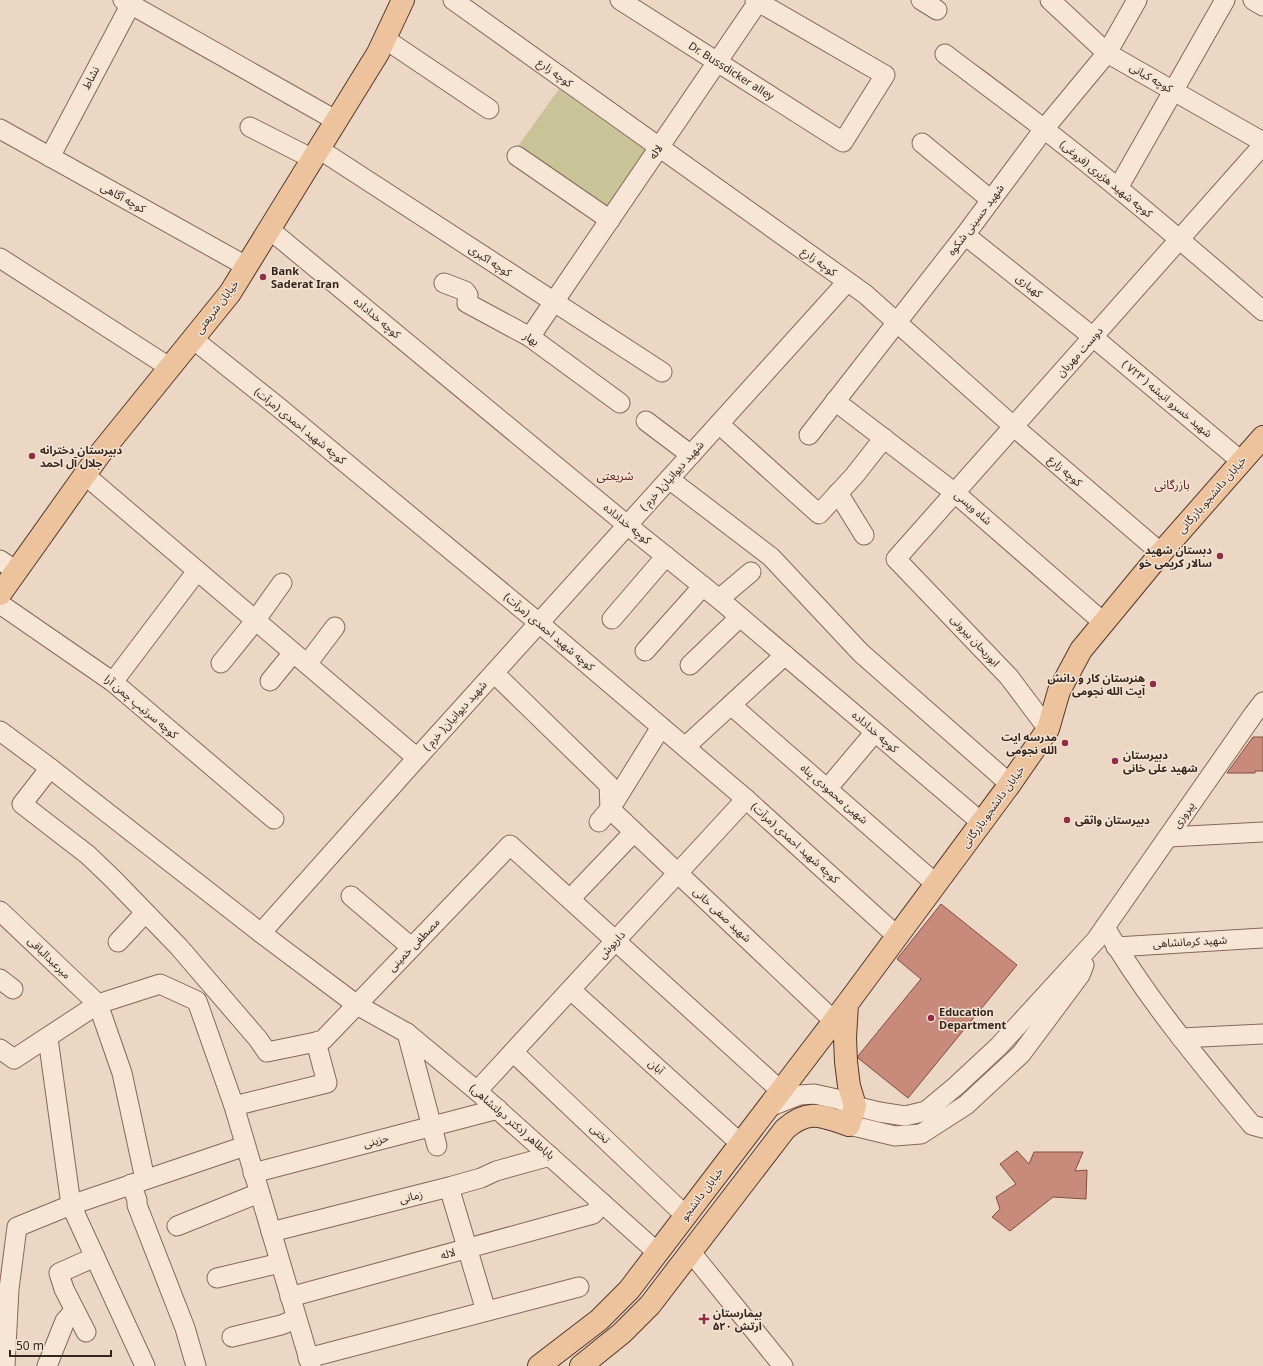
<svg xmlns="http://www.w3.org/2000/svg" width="1263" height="1366" viewBox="0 0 1263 1366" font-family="Georgia,'Noto Sans Arabic',serif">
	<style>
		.green { fill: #c9c498 }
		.building { fill: #c88a7b; stroke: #834e42 }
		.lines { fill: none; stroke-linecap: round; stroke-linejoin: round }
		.minor-casing { stroke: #85685b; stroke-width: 21 }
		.major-casing { stroke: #53382f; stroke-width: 24 }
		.minor { stroke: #f7e6d6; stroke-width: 19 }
		.major { stroke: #edc39d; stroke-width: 22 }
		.poi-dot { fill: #912e45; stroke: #f3e3d3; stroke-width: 1.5 }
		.labels { text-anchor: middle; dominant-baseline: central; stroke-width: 3; stroke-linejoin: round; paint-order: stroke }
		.street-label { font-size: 11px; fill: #36251e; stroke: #f3e3d3 }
		.poi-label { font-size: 11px; font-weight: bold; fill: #36251e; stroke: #f3e3d3; text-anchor: start }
		.neighbourhood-label { font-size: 12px; fill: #602021; stroke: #f3e3d3 }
	</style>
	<rect width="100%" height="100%" fill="#ecd7c4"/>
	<!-- green -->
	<path class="green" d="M559,89L646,151L606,208L518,146Z"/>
	<!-- building -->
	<path class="building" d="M1253,737H1263V771H1255V773H1227Z
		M941,904L1017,965L908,1098L858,1058V1056L921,979L897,959Z
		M1017,1151L1029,1164L1034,1152H1083L1075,1171L1087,1170L1086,1199L1053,1197L1010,1231L992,1217L1000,1209L996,1197L1016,1184L1000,1164Z"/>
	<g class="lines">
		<defs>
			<g id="minor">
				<path d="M123,0L337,121"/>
				<path d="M453,0L865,294L1013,426L1161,553"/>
				<path id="s1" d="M620,0L843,142L885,75L755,0"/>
				<path d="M921,0L937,10"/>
				<path d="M1050,0L1107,53L1263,142"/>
				<path d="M1253,0L1263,6"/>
				<path d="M385,39L489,109"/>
				<path d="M945,54C978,79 1011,103 1044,129C1119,187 1191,249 1263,311"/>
				<path d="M250,127L313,159"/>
				<path d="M0,129L246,266"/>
				<path d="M922,143L991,200"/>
				<path d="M319,149L662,372"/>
				<path d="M517,156L610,220"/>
				<path d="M50,157L133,0"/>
				<path d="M1118,188L1225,0"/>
				<path d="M269,229L627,525L719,599L982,823"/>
				<path d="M965,235L1093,337L1241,461"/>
				<path d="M0,258L169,367"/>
				<path d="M444,283L465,291L468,295L467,303L530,337L620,403"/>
				<path d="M530,337L758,2"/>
				<path d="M193,339L277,406L539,623L746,799L897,936"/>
				<path d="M835,401L955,493L1104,623"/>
				<path d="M646,421L691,455"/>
				<path d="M719,424L819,514L854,476L884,438"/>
				<path d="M809,435L965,235L1044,129L1107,53L1137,0"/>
				<path d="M85,475L417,758"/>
				<path d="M669,479L771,557L861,653L1010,784"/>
				<path d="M838,493L864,535"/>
				<path d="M0,560L16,571"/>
				<path d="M719,599L751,572"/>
				<path d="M0,604L113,682L274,819"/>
				<path d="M612,619L666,556"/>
				<path d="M645,651L703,586"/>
				<path d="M221,663L255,621L282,583"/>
				<path d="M307,664L335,627"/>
				<path d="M690,665L740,617"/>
				<path d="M494,673L609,785L610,809"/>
				<path d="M270,681L293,653"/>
				<path d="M113,682L197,571"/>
				<path d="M731,705L936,884"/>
				<path d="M1048,729L1009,677L896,559L1263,145"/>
				<path d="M0,731L50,768L261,933L357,1005L407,1033L477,1091L658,1253"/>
				<path d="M685,747L785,655"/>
				<path d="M50,768L22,804L88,855L113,879L179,947L258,1039L267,1052L316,1042L323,1040L510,845L781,1091"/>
				<path d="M827,789L875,732"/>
				<path d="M610,809L834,1021"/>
				<path d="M599,822L610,809L661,727"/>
				<path d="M1169,837L1263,832"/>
				<path d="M351,896L411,947"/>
				<path d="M570,899L634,832"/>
				<path d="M0,911L98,1004L122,1073L145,1179"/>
				<path d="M1105,927C1146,998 1200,1062 1252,1125L1263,1128"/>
				<path d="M261,933L417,758L847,282"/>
				<path d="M118,942L145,913"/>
				<path d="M1116,947L1263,938"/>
				<path d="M0,979L13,989"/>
				<path d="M571,990L741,1144"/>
				<path d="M407,1033L437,1146"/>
				<path d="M48,1038L71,1205L145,1366"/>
				<path d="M1181,1038L1263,1034"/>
				<path d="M0,1049L14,1059L98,1004L160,984L197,1001L234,1106L311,1366"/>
				<path d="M513,1052L686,1216"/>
				<path d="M477,1091L746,799"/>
				<path d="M234,1106L327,1083L316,1042"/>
				<path d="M769,1107L800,1095L814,1094L837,1099L855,1106L879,1112L905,1116L926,1111L956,1086L998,1047L1096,940L1253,715L1263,702"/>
				<path d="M849,1125L895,1136L921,1134L966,1105L1021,1054L1080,975L1084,965"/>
				<path d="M253,1173L498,1109"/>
				<path d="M131,1184L137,1200V1205L185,1328L196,1366"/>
				<path d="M449,1187L486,1311"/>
				<path d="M177,1226L259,1193"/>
				<path d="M271,1232L449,1187L481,1178L496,1171L550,1156"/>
				<path d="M690,1251L783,1366"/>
				<path d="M217,1278L280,1263"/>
				<path d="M290,1297L593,1214L602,1203"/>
				<path d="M86,1332L64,1289L59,1273L95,1257"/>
				<path d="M232,1337L281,1325L296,1319"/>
				<path d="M308,1358L579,1287"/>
				<path d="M5,1366L9,1289L17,1227L71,1205L245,1146"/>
				<path d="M47,1366L65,1321L74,1311"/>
			</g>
			<path id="major" d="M0,594L99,455L230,293L378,53L403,0
				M539,1366L599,1320L629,1290L847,1004L1010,784L1048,729L1059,691L1081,650L1161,553L1263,437
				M581,1366L622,1333L650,1305L785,1129C809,1108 822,1116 849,1125L855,1106L849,1086L846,1062L845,1038L847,1004"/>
		</defs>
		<!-- minor casing -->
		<use href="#minor" class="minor-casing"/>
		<!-- major casing -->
		<use href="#major" class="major-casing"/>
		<!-- minor -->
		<use href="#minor" class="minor"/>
		<!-- major -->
		<use href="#major" class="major"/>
	</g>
	<!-- markers -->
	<g class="poi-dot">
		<circle cx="263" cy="277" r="4"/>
		<circle cx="32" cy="456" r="4"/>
		<circle cx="1220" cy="556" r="4"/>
		<circle cx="1153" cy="684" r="4"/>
		<circle cx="1065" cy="743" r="4"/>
		<circle cx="1115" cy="761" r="4"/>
		<circle cx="1067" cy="820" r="4"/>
		<circle cx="931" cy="1018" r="4"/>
		<path d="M702 1313h4v4h4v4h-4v4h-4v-4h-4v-4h4z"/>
	</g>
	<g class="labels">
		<!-- street labels -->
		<g class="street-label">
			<text stroke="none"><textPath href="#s1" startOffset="132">Dr. Bussdicker alley</textPath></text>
			<text transform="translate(555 73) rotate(36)">کوچه زارع</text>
			<text transform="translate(91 78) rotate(-62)">نشاط</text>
			<text transform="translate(1151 78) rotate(30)">کوچه کیانی</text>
			<text transform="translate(656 152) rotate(-56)">لاله</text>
			<text transform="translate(1106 179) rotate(39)">کوچه شهید هژیری (فروغی)</text>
			<text transform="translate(123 198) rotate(29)">کوچه آگاهی</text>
			<text transform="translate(976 220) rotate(-53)">شهید حسینی شکوه</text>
			<text transform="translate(490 261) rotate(33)">کوچه اکبری</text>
			<text transform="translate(819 262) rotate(36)">کوچه زارع</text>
			<text transform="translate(1029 286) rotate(39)">کهیاری</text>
			<text transform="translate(217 307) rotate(-53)">خیابان شریعتی</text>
			<text transform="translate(377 318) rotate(40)">کوچه خداداده</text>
			<text transform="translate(531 339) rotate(33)">بهار</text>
			<text transform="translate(1080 352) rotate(-48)">دوست مهربان</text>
			<text transform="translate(1167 399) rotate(40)">شهید خسرو انیشه ( ۷۲۳ )</text>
			<text transform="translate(300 426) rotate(39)">کوچه شهید احمدی (مرآت)</text>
			<text transform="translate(1065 471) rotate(41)">کوچه زارع</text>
			<text transform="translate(672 476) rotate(-48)">شهید دیوانیان( خرم )</text>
			<text transform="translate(1212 495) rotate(-49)">خیابان دانشجو.بازرگانی</text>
			<text transform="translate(973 508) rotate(41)">شاه ویسی</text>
			<text transform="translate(627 524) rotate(39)">کوچه خداداده</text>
			<text transform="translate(549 632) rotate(40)">کوچه شهید احمدی (مرآت)</text>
			<text transform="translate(975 641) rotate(47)">ابوریحان بیرونی</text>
			<text transform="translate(141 707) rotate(40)">کوچه سرتیپ چمن آرا</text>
			<text transform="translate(455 716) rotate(-48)">شهید دیوانیان( خرم )</text>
			<text transform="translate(875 732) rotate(41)">کوچه خداداده</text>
			<text transform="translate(834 794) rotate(41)">شهیئ محمودی پناه</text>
			<text transform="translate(993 807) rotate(-54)">خیابان دانشجو.بازرگانی</text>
			<text transform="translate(1184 815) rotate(-55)">پیروزی</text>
			<text transform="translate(795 843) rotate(42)">کوچه شهید احمدی (مرآت)</text>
			<text transform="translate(722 915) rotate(43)">شهید صفی خانی</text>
			<text transform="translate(1190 942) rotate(-3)">شهید کرمانشاهی</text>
			<text transform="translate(414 945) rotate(-46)">مصطفی خمینی</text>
			<text transform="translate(612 945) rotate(-47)">داریوش</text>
			<text transform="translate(49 958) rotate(44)">میرعبدالباقی</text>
			<text transform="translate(656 1067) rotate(42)">آبان</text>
			<text transform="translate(512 1122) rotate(41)">باباطاهر (دکتر دولتشاهی)</text>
			<text transform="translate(600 1134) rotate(44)">تختی</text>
			<text transform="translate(376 1141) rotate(-15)">حزینی</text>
			<text transform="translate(702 1194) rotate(-53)">خیابان دانشجو</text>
			<text transform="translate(411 1197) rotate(-14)">زمانی</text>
			<text transform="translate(448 1254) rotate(-15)">لاله</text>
		</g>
		<!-- poi labels -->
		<g class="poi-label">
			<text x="271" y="271">Bank<tspan x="271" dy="13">Saderat Iran</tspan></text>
			<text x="40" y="450">دبیرستان دخترانه<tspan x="40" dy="13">جلال آل احمد</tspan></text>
			<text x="1212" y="550" text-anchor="end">دبستان شهید<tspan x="1212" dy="13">سالار کریمی خو</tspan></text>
			<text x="1145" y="678" text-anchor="end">هنرستان کار و دانش<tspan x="1145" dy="13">آیت الله نجومی</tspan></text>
			<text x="1057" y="737" text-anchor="end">مدرسه ایت<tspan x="1057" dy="13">الله نجومی</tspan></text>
			<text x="1123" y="755">دبیرستان<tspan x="1123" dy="13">شهید علی خانی</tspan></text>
			<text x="1075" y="820">دبیرستان واثقی</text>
			<text x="939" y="1012">Education<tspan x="939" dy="13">Department</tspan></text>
			<text x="713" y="1313">بیمارستان<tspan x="713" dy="13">۵۲۰ ارتش</tspan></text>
		</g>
		<!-- neighbourhood labels -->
		<g class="neighbourhood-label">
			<text x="615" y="476">شریعتی</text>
			<text x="1172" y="485">بازرگانی</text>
		</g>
	</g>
	<!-- scale -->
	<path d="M10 1350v6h101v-6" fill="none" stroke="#36251e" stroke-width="2"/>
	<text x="16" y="1350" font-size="12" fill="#36251e" stroke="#f3e3d3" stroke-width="3" paint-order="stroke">50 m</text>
</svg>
